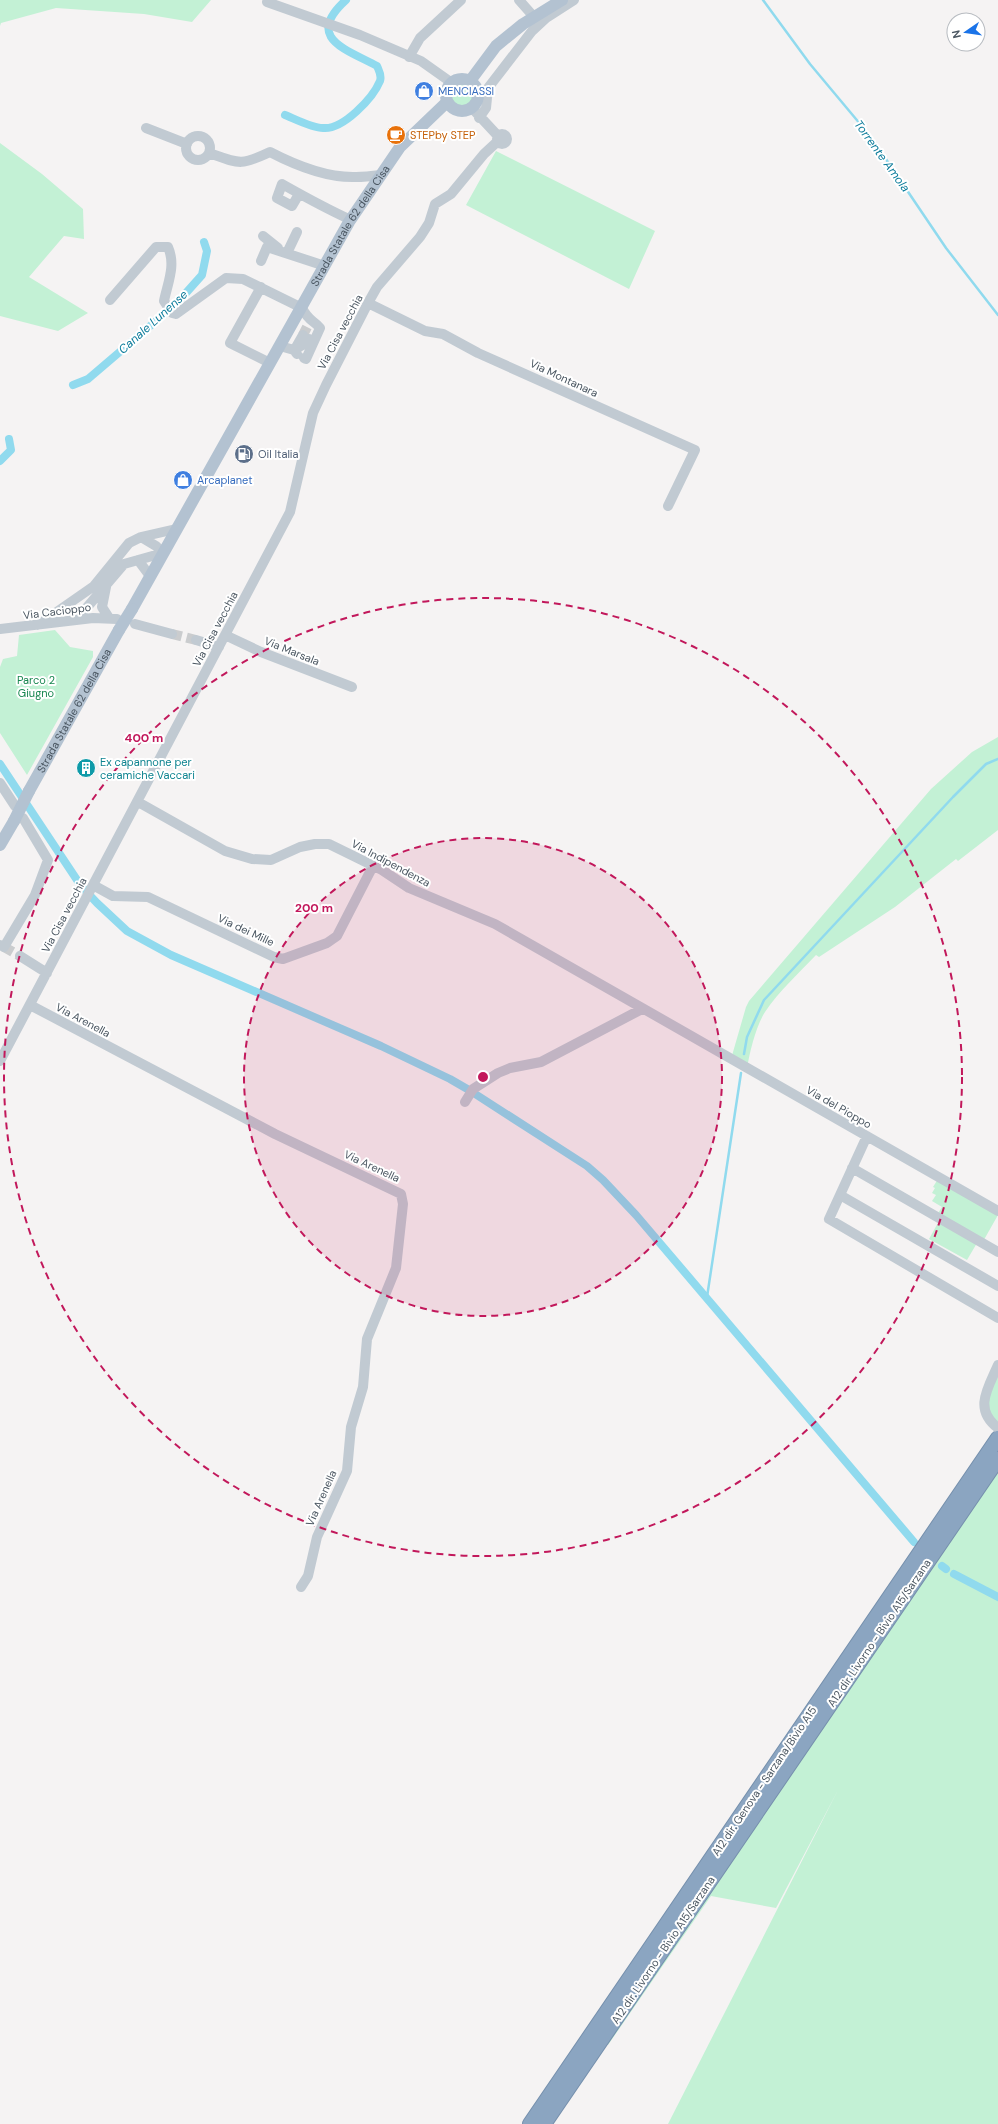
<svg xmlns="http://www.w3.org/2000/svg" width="998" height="2124" viewBox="0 0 998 2124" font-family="'DM Sans',sans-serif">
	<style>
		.green { fill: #c3f1d5 }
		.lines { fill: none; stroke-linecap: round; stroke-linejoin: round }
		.stream { stroke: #90daee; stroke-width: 2.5 }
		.canal { stroke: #90daee; stroke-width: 8 }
		.minor-tunnel { stroke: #caccce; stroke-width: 10; stroke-dasharray: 10 5; stroke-linecap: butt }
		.highway-casing { stroke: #7690ad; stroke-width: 16 }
		.minor { stroke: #c1cad2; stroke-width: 10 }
		.major { stroke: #b3c2d1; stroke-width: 12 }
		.highway { stroke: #8ba5c1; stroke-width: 14 }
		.major-bridge { stroke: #b3c2d1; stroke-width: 12 }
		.ring { fill: none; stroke: #c2185b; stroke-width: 2; stroke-dasharray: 7 5 }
		.labels { text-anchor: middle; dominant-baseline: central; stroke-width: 4; stroke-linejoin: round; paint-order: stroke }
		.shop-label { font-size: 11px; fill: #366cbe; stroke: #fff; text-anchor: start }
		.food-label { font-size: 11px; fill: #c56008; stroke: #fff; text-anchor: start }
		.street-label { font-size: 11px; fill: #4a5661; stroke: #fff }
		.service-label { font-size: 11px; fill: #4e5e75; stroke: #fff; text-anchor: start }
		.park-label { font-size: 11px; fill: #17864f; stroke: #fff }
		.culture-label { font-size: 11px; fill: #0d838f; stroke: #fff; text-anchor: start }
		.water-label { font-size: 12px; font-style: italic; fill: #0c7c9b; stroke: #fff }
		.centre { fill: #c2185b; stroke: #fff; stroke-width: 2 }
		.ring-label { font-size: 12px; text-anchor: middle; font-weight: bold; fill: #c2185b; stroke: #fff; stroke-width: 4; stroke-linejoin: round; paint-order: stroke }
	</style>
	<rect width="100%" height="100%" fill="#f5f3f3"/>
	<!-- green -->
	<path class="green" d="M0,0H211L192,22L144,14L56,8L1,23L0,26Z
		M446 95a16 16 0 1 1 32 0a16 16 0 1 1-32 0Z
		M0,143L42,174L83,209L84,239L64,236L29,277L88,313L58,331L0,316Z
		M496,151L655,231L629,289L466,205Z
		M55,630L70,647L93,651V657L27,775L0,733V667L3,659L17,656L19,635Z
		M998,737V830L958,861L956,859L895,907L819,957L816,955C799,973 779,991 765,1012C756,1026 750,1051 747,1068L731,1059L746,1007L749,1001L931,789L972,752Z
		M938,1179L998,1215L981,1245L977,1243L967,1260L929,1239L939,1221L935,1218L942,1207L932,1201L936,1195L932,1193L935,1188L933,1187Z
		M998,1365V1428L990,1422L985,1397Z
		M998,1464V2124H668L838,1790L776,1908L711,1896L608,2045L603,2041Z"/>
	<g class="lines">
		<!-- stream -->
		<path class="stream" d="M763,0L810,64L871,137L946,248L998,315
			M744,1054L747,1037L764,1000L953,797L986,764L998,759
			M707,1297L741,1073"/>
		<!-- canal -->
		<path class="canal" d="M285,115C295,119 312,128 323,128C343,130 373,98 380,81C382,75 379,71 377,66C346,49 304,38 346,0
			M73,385L88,379L177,303L202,275L207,251L204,242
			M0,461L11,450L9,439
			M0,764L81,886L97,903L127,931L171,955L381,1046L450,1079L469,1090L587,1166L603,1180L636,1215L914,1542
			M942,1566L946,1569
			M954,1574L998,1597"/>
		<!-- minor-tunnel -->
		<path class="minor-tunnel" d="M303,335L307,327
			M172,634L196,640
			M4,947L20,956"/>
		<defs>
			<path id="highway" d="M530,2124L998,1438
				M544,2124L998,1459"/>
		</defs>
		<!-- highway casing -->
		<use href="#highway" class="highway-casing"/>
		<!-- minor -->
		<path class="minor" d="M271,0L267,2L360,35L421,61L452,83
			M519,0L534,17
			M409,57L420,38L461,0
			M472,108L498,136
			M479,118L486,108L488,88L532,31L546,18L574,0
			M146,128L187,144
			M497 139a5 5 0 1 1 10 0a5 5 0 1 1-10 0Z
			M186 148a12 12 0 1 1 24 0a12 12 0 1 1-24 0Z
			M209,153C240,164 240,166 270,152C295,165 328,178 356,177C365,177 373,176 381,175
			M299,194L292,206L277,198L282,184C305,197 327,209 351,220
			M263,236L278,248
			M287,253L297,232
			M261,261L267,247L325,266
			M261,287L230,343L270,363
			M110,300L156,247H168C176,265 168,282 164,301L172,313L176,314L226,278L243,279L302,308C309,322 314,320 320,328L306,359L304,358
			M368,303L425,331L443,334L478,353L695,450L668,506
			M280,346L294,350L297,354
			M295,349L303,335
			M294,350L306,343L309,339
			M138,560L150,576
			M106,587L102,607L109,618
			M77,619L124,564L163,553L156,546L141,537
			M135,624L172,634
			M38,625L94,586L129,543L141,537L176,529
			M0,629L93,618L117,619
			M225,635L261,652L352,687
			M196,640L219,647
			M0,783L15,806
			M138,802L225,851L252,859L271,860L300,847L315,844H329L382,870L409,888L495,924L998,1211
			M93,885L113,896L148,897L274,957L283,959L327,943L337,936L373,866
			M0,945L4,947L35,895L48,860L23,818
			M20,956L47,973
			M30,1005L275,1134L401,1194L403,1204L396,1268L367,1339L363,1387L351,1427L347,1471L317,1537L308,1576L301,1587
			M0,1061L290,512L313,413L326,385L368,303L377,287L420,237L429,223L435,204L451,194L484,154L498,141
			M465,1102L473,1089L498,1073L510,1068L541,1062L642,1009
			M867,1136L829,1219L998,1318
			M852,1168L998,1252
			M840,1195L998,1286
			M998,1365C988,1388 973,1409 998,1428"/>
		<!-- major -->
		<g class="major">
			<circle cx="462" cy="95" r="16"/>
			<path d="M470,81L496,46L523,24L562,0"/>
			<path id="s1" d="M132,609L349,222L400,147L447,102"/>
			<path id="s2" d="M29,791L119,630"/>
			<path d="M0,845L14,821"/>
		</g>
		<!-- highway -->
		<use href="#highway" class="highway"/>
		<!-- major-bridge -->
		<path class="major-bridge" d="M119,630L132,609
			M14,821L29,791"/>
	</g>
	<!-- distance rings -->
	<circle cx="483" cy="1077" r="239" fill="#c2185b" fill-opacity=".12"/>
	<g class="ring">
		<circle cx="483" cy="1077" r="239"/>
		<circle cx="483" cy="1077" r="479"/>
	</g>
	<!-- icons -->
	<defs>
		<symbol id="shop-disc" viewBox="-11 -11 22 22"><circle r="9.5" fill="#3f7fe0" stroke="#fff"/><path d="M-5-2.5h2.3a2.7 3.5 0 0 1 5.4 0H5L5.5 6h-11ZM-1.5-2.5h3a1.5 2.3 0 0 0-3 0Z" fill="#fff"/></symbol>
		<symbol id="cafe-disc" viewBox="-11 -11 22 22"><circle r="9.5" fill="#e8710a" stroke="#fff"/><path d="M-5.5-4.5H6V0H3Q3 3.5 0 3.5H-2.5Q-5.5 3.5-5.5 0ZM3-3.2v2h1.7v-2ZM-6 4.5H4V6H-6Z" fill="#fff"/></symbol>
		<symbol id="fuel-disc" viewBox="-11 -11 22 22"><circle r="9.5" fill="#5c6f8a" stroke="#fff"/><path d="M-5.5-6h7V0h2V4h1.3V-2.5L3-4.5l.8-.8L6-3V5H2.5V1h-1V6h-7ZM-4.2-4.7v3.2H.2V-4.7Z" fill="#fff"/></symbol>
		<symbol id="building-disc" viewBox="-11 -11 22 22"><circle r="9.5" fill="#0f9aa8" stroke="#fff"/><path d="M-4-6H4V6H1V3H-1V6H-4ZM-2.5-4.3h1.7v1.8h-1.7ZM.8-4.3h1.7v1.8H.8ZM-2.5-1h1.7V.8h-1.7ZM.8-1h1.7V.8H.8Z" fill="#fff"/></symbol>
	</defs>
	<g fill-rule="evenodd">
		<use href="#shop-disc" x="413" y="80" width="22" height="22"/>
		<use href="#cafe-disc" x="385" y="124" width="22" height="22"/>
		<use href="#fuel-disc" x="233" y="443" width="22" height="22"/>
		<use href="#shop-disc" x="172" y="469" width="22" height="22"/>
		<use href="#building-disc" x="75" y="757" width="22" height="22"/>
	</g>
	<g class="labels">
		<!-- shop labels -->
		<g class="shop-label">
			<text x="438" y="91">MENCIASSI</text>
			<text x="197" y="480">Arcaplanet</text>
		</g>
		<!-- food labels -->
		<g class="food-label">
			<text x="410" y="135">STEPby STEP</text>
		</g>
		<!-- street labels -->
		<g class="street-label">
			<text stroke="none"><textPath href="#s1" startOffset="441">Strada Statale 62 della Cisa</textPath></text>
			<text transform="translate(340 332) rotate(-62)">Via Cisa vecchia</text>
			<text transform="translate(564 378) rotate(25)">Via Montanara</text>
			<text transform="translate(57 611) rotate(-7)">Via Cacioppo</text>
			<text transform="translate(215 629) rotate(-62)">Via Cisa vecchia</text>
			<text transform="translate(292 651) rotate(22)">Via Marsala</text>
			<text stroke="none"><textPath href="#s2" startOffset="92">Strada Statale 62 della Cisa</textPath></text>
			<text transform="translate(391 863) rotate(28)">Via Indipendenza</text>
			<text transform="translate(64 915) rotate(-62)">Via Cisa vecchia</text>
			<text transform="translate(246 930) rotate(25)">Via dei Mille</text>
			<text transform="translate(83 1020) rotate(28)">Via Arenella</text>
			<text transform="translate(839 1107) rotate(30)">Via del Pioppo</text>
			<text transform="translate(372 1166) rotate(25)">Via Arenella</text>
			<text transform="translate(321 1498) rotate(-66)">Via Arenella</text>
			<text transform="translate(879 1633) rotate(-56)">A12 dir. Livorno - Bivio A15/Sarzana</text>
			<text transform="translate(764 1781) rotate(-56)">A12 dir. Genova - Sarzana/Bivio A15</text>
			<text transform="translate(663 1950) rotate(-56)">A12 dir. Livorno - Bivio A15/Sarzana</text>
		</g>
		<!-- service labels -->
		<g class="service-label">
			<text x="258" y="454">Oil Italia</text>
		</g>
		<!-- park labels -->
		<g class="park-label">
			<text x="36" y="680">Parco 2<tspan x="36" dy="13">Giugno</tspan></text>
		</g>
		<!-- culture labels -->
		<g class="culture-label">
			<text x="100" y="762">Ex capannone per<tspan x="100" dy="13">ceramiche Vaccari</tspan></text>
		</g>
		<!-- water labels -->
		<g class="water-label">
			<text transform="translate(882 156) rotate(54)">Torrente Amola</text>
			<text transform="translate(153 322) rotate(-42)">Canale Lunense</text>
		</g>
	</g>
	<circle cx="483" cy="1077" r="6" class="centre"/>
	<g class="ring-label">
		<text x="144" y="742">400 m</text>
		<text x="314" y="912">200 m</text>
	</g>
	<!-- north arrow -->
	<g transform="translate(966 32) rotate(257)"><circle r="19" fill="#ffffff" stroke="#b7bbc0"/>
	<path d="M0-3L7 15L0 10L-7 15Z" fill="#1a73e8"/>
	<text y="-6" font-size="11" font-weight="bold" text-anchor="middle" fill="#4a5661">N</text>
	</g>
</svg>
